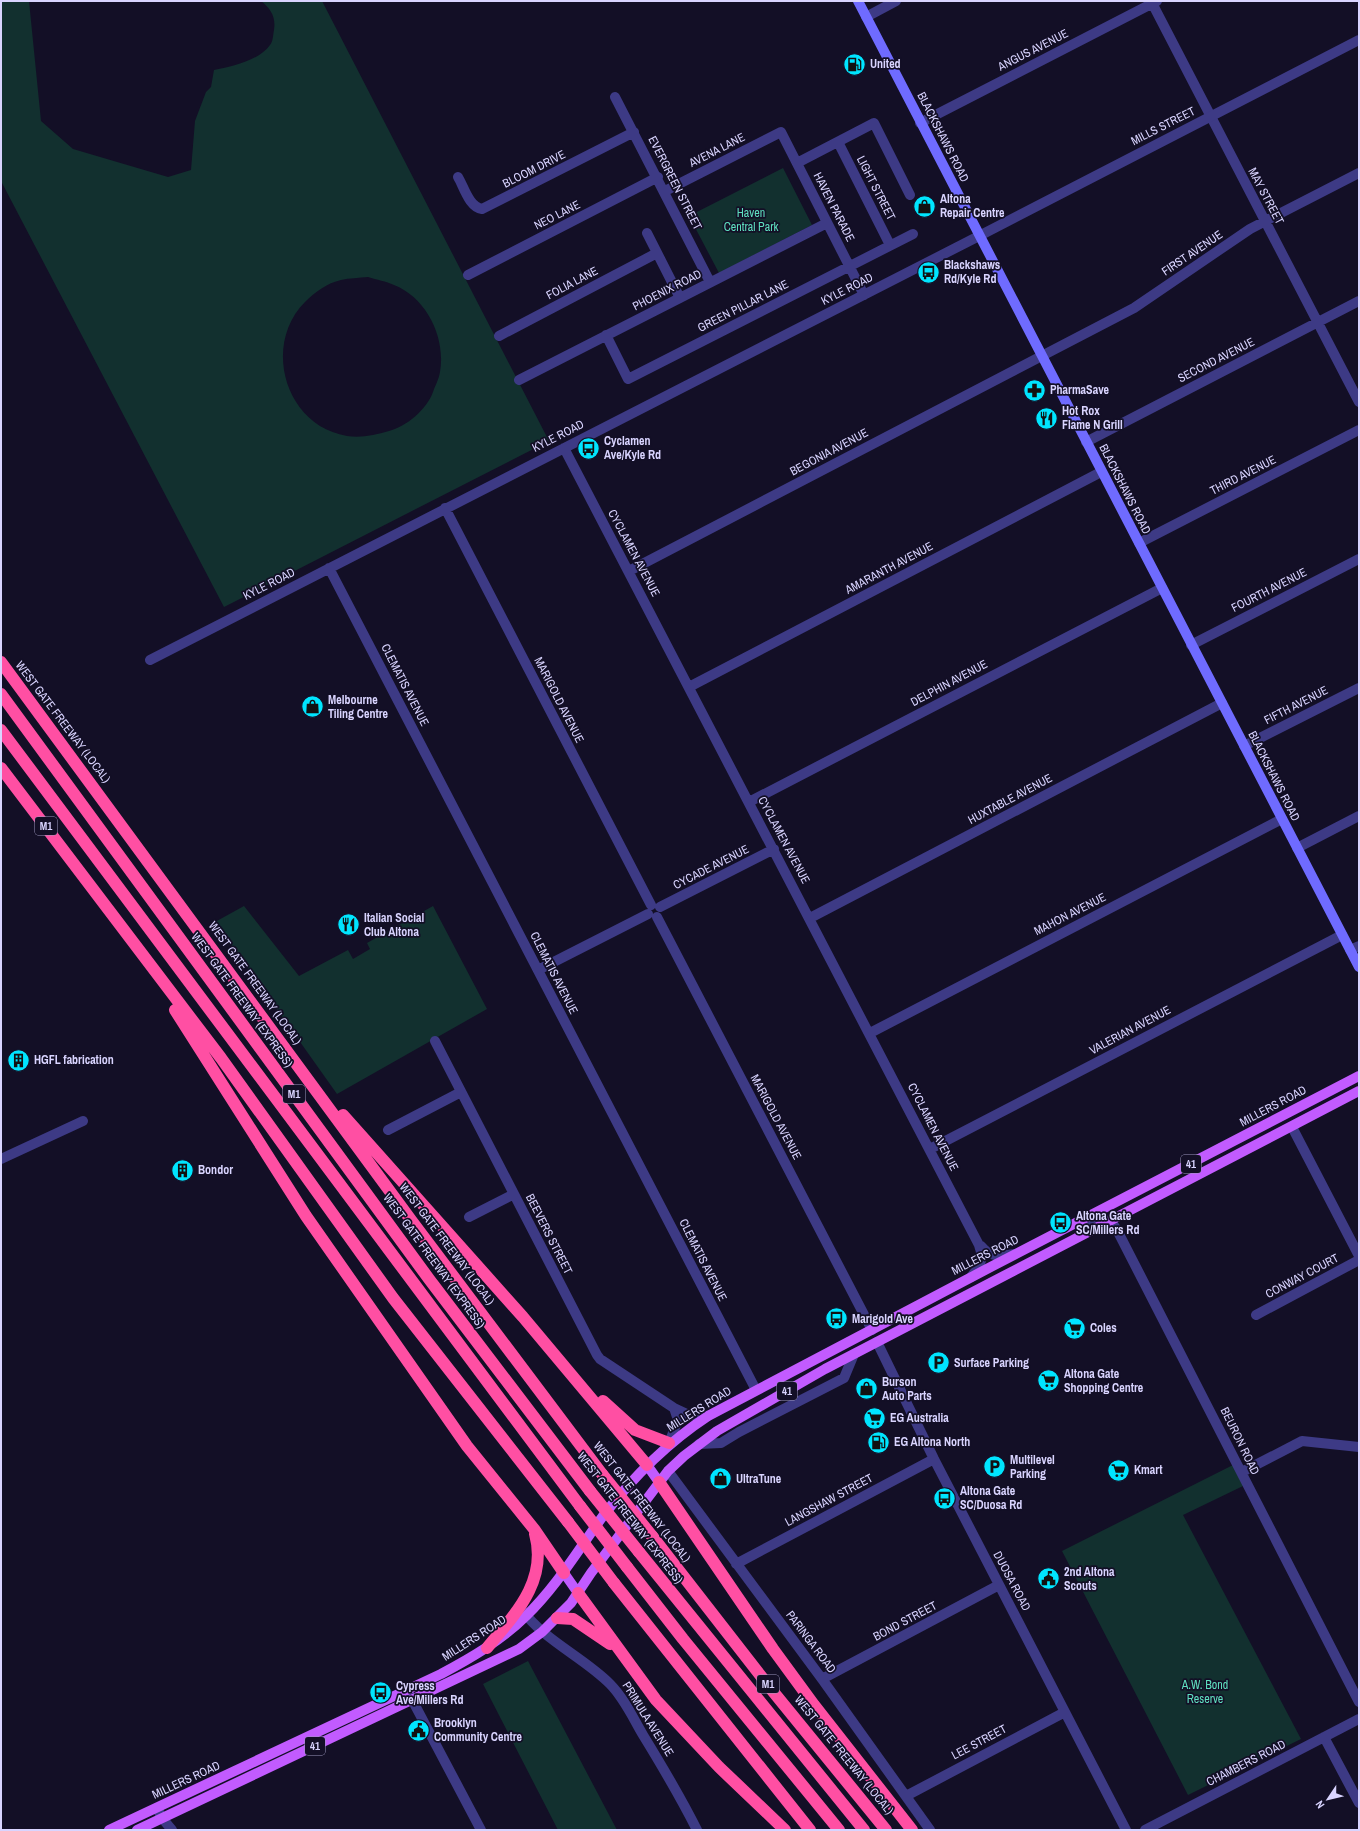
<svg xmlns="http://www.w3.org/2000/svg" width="1360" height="1831" viewBox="0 0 1360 1831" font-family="'Archivo Narrow',sans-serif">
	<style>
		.green { fill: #12302f; fill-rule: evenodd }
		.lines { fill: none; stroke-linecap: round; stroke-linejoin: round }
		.minor { stroke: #3d3a85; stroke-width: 10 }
		.tertiary { stroke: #3d3a85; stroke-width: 10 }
		.secondary { stroke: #6f6bff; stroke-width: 10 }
		.primary { stroke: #c25bff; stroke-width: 10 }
		.motorway { stroke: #ff4fa3; stroke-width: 12 }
		.motorway-bridge { stroke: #ff4fa3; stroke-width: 12 }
		.labels { text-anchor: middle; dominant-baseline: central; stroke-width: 3.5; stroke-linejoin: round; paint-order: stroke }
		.shield { fill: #130f26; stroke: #9e99be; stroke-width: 1 }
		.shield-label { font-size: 11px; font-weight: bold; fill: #d9d4ff }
		.street-label { font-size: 12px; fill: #d9d4ff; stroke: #130f26 }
		.poi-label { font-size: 12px; font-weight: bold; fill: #d9d4ff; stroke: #130f26; text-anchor: start }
		.park-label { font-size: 12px; fill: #5fe0c0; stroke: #130f26 }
	</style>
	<rect width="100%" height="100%" fill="#130f26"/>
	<!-- green -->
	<path class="green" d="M1,1H29L41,121L73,149L168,177L191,170L195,121L206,92L211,87L214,70C231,67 260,60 270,45C273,42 273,35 274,30C276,17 271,9 261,1H322L549,441L224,607L1,181ZM368,277C377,280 386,281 394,285C427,298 446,338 440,372C439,379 435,386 433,392C427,409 406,427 389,431C375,435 362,438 347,436C285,426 262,345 305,302C315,292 327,283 341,280C349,278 359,278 368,277Z
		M783,168L812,225L719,273L689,216Z
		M244,906L299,976L348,950L353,959L370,949L367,943L433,906L487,1009L337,1094L215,922Z
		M1233,1465L1243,1486L1183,1515L1301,1739L1188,1795L1062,1551Z
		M528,1661L617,1830H558L483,1684Z"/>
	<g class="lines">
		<!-- minor -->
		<path class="minor" d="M1151,1L1359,402
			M866,17L896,1
			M615,97L710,282
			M920,123L1157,1
			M838,142L890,245
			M797,163L874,123L910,195
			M458,177C464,187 469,207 482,209L634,132
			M665,191L781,132L864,295
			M647,233L680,298
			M468,275L658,177
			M606,335L628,379L913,234
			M499,336L657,253
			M519,380L827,223
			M1086,442L1359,301
			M564,448L979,1245C984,1259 981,1265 971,1277
			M445,508L651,905
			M1139,543L1359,430
			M329,568L756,1390
			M629,571L1134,308L1250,229L1359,173
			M1191,645L1359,559
			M150,660L979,236
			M689,687L1101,472
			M1244,746L1359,688
			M749,802L1162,588
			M1297,848L1359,816
			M660,907L774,849
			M657,917L872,1330
			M810,918L1222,703
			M1350,950L1359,946
			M538,970L648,914
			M870,1033L1282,819
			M435,1041L597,1355L600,1359L674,1408L689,1415L708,1416
			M1292,1127L1359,1256
			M388,1130L461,1092
			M930,1149L1342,935
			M1,1159L83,1121
			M469,1217L514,1194
			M1080,1222L1100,1219L1111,1221L1117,1230C1199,1387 1278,1545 1359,1702
			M981,1246C991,1258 1000,1256 1015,1254
			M1256,1315L1359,1260
			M877,1342L934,1459L1126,1830
			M669,1443L678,1420L674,1408
			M699,1444L721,1443L739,1432L844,1378L854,1354
			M668,1471L822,1679L930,1830
			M1242,1472L1302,1441L1359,1447
			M736,1564L934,1459
			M522,1610C545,1641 583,1657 610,1684C624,1698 633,1718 643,1735C662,1766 681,1798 697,1830
			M822,1679L999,1585
			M408,1692L481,1830
			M1324,1737L1359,1803
			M906,1796L1065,1712
			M157,1808L162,1818L172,1830
			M1145,1830L1359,1719"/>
		<!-- tertiary -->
		<path class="tertiary" d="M979,236L1359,40"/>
		<!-- secondary -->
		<path class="secondary" d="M858,1L1359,967"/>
		<!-- primary -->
		<path class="primary" d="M647,1465L659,1482
			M564,1573L578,1593
			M109,1830L441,1674C471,1658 502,1640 526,1616C557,1586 578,1550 603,1516C633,1477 667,1443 708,1416L983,1271L1359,1076
			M137,1830L519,1649L542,1632L571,1603L591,1573L668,1471L684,1456L717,1431L825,1369L1359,1091"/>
		<!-- motorway -->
		<path class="motorway" d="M1,662L411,1220L602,1474
			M1,694L429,1279L590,1491
			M1,730L580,1506
			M1,768L221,1058L393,1298L568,1522
			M175,1010L306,1216L467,1446L534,1529L564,1573
			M343,1115L523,1317L647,1465
			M603,1401L635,1430L669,1443
			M659,1482L773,1649L814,1705L912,1830
			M652,1536L771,1689L886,1830
			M639,1552L864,1830
			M627,1567L683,1639L839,1830
			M614,1583L810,1830
			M578,1593L656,1700L719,1767L785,1830
			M557,1618L573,1619L610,1644
			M487,1648C515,1614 548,1581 535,1534"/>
		<!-- motorway-bridge -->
		<path class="motorway-bridge" d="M602,1474L652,1536
			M590,1491L639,1552
			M580,1506L627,1567
			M568,1522L614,1583"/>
	</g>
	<!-- icons -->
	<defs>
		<symbol id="fuel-disc" viewBox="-11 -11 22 22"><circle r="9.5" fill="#00e5ff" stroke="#130f26"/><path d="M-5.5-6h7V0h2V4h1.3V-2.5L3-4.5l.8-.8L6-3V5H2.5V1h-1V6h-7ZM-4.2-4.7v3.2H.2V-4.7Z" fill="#111"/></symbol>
		<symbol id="shop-disc" viewBox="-11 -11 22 22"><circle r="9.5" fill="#00e5ff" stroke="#130f26"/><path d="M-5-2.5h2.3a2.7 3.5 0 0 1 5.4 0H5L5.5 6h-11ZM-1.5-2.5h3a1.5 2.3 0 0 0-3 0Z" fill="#111"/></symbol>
		<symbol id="bus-disc" viewBox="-11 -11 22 22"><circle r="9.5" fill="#00e5ff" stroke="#130f26"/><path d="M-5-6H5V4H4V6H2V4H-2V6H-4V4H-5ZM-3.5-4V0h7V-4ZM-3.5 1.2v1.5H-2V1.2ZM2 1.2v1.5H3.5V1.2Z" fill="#111"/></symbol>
		<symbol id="pharmacy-disc" viewBox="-11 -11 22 22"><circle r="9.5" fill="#00e5ff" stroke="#130f26"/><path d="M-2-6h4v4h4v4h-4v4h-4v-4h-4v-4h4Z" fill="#111"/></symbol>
		<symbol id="restaurant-disc" viewBox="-11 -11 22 22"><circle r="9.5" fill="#00e5ff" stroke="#130f26"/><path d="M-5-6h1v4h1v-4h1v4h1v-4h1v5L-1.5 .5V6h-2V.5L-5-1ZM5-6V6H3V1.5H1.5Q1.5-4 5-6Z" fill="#111"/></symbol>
		<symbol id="building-disc" viewBox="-11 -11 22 22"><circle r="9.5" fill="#00e5ff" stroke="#130f26"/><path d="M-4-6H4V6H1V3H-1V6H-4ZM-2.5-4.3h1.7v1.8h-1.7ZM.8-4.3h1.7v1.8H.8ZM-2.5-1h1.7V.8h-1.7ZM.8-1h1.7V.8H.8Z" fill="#111"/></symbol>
		<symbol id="supermarket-disc" viewBox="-11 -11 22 22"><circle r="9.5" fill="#00e5ff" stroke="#130f26"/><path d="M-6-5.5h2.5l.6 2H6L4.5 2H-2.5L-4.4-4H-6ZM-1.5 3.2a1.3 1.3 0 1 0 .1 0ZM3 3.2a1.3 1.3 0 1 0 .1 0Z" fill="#111"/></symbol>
		<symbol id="parking-disc" viewBox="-11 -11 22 22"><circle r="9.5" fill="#00e5ff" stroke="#130f26"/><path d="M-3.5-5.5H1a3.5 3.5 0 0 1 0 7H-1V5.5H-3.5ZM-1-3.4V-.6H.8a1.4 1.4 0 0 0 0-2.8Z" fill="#111"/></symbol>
		<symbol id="civic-disc" viewBox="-11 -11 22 22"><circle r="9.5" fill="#00e5ff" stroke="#130f26"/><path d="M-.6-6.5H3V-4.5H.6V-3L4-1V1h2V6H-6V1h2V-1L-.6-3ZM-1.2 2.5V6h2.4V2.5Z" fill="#111"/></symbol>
	</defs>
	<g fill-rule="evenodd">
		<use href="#fuel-disc" x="842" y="52" width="25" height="25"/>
		<use href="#shop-disc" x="912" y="194" width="25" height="25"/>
		<use href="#bus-disc" x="916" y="260" width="25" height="25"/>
		<use href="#pharmacy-disc" x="1022" y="378" width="25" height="25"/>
		<use href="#restaurant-disc" x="1034" y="406" width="25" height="25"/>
		<use href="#bus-disc" x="576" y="436" width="25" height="25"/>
		<use href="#shop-disc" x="300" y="694" width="25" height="25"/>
		<use href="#restaurant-disc" x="336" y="912" width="25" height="25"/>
		<use href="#building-disc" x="6" y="1048" width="25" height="25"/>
		<use href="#building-disc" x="170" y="1158" width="25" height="25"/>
		<use href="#bus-disc" x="1048" y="1210" width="25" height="25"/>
		<use href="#bus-disc" x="824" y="1306" width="25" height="25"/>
		<use href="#supermarket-disc" x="1062" y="1316" width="25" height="25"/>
		<use href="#parking-disc" x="926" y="1350" width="25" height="25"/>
		<use href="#supermarket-disc" x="1036" y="1368" width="25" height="25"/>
		<use href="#shop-disc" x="854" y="1376" width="25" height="25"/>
		<use href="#supermarket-disc" x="862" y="1406" width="25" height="25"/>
		<use href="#fuel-disc" x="866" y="1430" width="25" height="25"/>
		<use href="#parking-disc" x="982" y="1454" width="25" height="25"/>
		<use href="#supermarket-disc" x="1106" y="1458" width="25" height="25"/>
		<use href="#shop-disc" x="708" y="1466" width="25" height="25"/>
		<use href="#bus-disc" x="932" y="1486" width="25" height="25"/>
		<use href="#civic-disc" x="1036" y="1566" width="25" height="25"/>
		<use href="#bus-disc" x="368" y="1680" width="25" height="25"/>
		<use href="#civic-disc" x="406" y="1718" width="25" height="25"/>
	</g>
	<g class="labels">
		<!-- shield labels -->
		<g class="shield">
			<rect x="35" y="817" width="22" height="18" rx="3"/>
			<rect x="283" y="1085" width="22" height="18" rx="3"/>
			<rect x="1181" y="1155" width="20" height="18" rx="3"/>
			<rect x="777" y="1382" width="20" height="18" rx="3"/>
			<rect x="757" y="1675" width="22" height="18" rx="3"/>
			<rect x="305" y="1737" width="20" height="18" rx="3"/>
		</g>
		<g class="shield-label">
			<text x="46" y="826">M1</text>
			<text x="294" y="1094">M1</text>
			<text x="1191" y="1164">41</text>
			<text x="787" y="1391">41</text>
			<text x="768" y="1684">M1</text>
			<text x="315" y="1746">41</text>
		</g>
		<!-- street labels -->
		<g class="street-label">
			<text transform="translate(1033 50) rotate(-27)">ANGUS AVENUE</text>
			<text transform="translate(1163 126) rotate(-27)">MILLS STREET</text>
			<text transform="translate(943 137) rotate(63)">BLACKSHAWS ROAD</text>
			<text transform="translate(717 150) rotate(-27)">AVENA LANE</text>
			<text transform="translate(534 169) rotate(-27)">BLOOM DRIVE</text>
			<text transform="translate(675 183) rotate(63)">EVERGREEN STREET</text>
			<text transform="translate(876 188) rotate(63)">LIGHT STREET</text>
			<text transform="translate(1266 196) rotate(62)">MAY STREET</text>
			<text transform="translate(834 207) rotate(63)">HAVEN PARADE</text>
			<text transform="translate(557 215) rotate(-27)">NEO LANE</text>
			<text transform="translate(1192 253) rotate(-34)">FIRST AVENUE</text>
			<text transform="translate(572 283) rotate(-28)">FOLIA LANE</text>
			<text transform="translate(847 289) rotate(-27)">KYLE ROAD</text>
			<text transform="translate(667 290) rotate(-27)">PHOENIX ROAD</text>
			<text transform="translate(743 306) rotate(-27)">GREEN PILLAR LANE</text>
			<text transform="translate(1216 360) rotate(-27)">SECOND AVENUE</text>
			<text transform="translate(558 436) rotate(-27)">KYLE ROAD</text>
			<text transform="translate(829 452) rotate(-28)">BEGONIA AVENUE</text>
			<text transform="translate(1243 475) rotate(-27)">THIRD AVENUE</text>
			<text transform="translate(1125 489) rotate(63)">BLACKSHAWS ROAD</text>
			<text transform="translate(634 553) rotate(62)">CYCLAMEN AVENUE</text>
			<text transform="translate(889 568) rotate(-28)">AMARANTH AVENUE</text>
			<text transform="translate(269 584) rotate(-27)">KYLE ROAD</text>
			<text transform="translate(1269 590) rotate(-27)">FOURTH AVENUE</text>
			<text transform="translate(949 683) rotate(-28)">DELPHIN AVENUE</text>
			<text transform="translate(405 685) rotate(63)">CLEMATIS AVENUE</text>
			<text transform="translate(559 700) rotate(63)">MARIGOLD AVENUE</text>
			<text transform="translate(1296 705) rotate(-27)">FIFTH AVENUE</text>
			<text transform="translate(63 722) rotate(53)">WEST GATE FREEWAY (LOCAL)</text>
			<text transform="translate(1274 776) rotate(63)">BLACKSHAWS ROAD</text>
			<text transform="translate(1010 799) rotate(-28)">HUXTABLE AVENUE</text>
			<text transform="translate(784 840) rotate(62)">CYCLAMEN AVENUE</text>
			<text transform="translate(711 867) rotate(-27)">CYCADE AVENUE</text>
			<text transform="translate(1070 914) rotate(-27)">MAHON AVENUE</text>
			<text transform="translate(554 973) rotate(63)">CLEMATIS AVENUE</text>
			<text transform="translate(255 983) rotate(54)">WEST GATE FREEWAY (LOCAL)</text>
			<text transform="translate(242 1000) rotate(54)">WEST GATE FREEWAY (EXPRESS)</text>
			<text transform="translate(1130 1030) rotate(-28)">VALERIAN AVENUE</text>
			<text transform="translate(1273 1106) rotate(-28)">MILLERS ROAD</text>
			<text transform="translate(776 1117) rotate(62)">MARIGOLD AVENUE</text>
			<text transform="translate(933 1127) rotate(63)">CYCLAMEN AVENUE</text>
			<text transform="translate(549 1234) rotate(63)">BEEVERS STREET</text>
			<text transform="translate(447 1244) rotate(53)">WEST GATE FREEWAY (LOCAL)</text>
			<text transform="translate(985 1255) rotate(-27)">MILLERS ROAD</text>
			<text transform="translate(703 1260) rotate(63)">CLEMATIS AVENUE</text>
			<text transform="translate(434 1261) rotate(54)">WEST GATE FREEWAY (EXPRESS)</text>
			<text transform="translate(1302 1276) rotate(-28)">CONWAY COURT</text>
			<text transform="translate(699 1409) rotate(-32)">MILLERS ROAD</text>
			<text transform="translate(1240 1441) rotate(64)">BEURON ROAD</text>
			<text transform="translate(829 1500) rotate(-28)">LANGSHAW STREET</text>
			<text transform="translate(642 1502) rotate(52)">WEST GATE FREEWAY (LOCAL)</text>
			<text transform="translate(630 1518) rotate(52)">WEST GATE FREEWAY (EXPRESS)</text>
			<text transform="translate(1012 1581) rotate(62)">DUOSA ROAD</text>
			<text transform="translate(905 1621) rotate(-28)">BOND STREET</text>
			<text transform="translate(474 1638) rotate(-33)">MILLERS ROAD</text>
			<text transform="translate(811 1642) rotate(53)">PARINGA ROAD</text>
			<text transform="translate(648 1719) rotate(58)">PRIMULA AVENUE</text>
			<text transform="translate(979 1742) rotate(-28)">LEE STREET</text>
			<text transform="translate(844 1755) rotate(51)">WEST GATE FREEWAY (LOCAL)</text>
			<text transform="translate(1246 1763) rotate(-27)">CHAMBERS ROAD</text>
			<text transform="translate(186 1780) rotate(-25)">MILLERS ROAD</text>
		</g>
		<!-- poi labels -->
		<g class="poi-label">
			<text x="870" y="64">United</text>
			<text x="940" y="199">Altona<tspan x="940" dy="14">Repair Centre</tspan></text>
			<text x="944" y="265">Blackshaws<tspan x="944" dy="14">Rd/Kyle Rd</tspan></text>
			<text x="1050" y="390">PharmaSave</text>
			<text x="1062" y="411">Hot Rox<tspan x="1062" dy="14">Flame N Grill</tspan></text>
			<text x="604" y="441">Cyclamen<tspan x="604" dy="14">Ave/Kyle Rd</tspan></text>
			<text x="328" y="700">Melbourne<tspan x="328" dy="14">Tiling Centre</tspan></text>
			<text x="364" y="918">Italian Social<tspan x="364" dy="14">Club Altona</tspan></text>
			<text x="34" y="1060">HGFL fabrication</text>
			<text x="198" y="1170">Bondor</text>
			<text x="1076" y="1216">Altona Gate<tspan x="1076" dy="14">SC/Millers Rd</tspan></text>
			<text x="852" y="1319">Marigold Ave</text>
			<text x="1090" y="1328">Coles</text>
			<text x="954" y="1363">Surface Parking</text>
			<text x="1064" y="1374">Altona Gate<tspan x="1064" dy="14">Shopping Centre</tspan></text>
			<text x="882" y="1382">Burson<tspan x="882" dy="14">Auto Parts</tspan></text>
			<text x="890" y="1418">EG Australia</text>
			<text x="894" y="1442">EG Altona North</text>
			<text x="1010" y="1460">Multilevel<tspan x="1010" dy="14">Parking</tspan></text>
			<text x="1134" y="1470">Kmart</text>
			<text x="736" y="1479">UltraTune</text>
			<text x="960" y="1491">Altona Gate<tspan x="960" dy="14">SC/Duosa Rd</tspan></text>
			<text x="1064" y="1572">2nd Altona<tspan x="1064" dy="14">Scouts</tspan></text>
			<text x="396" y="1686">Cypress<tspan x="396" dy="14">Ave/Millers Rd</tspan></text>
			<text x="434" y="1723">Brooklyn<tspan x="434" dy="14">Community Centre</tspan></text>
		</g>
		<!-- park labels -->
		<g class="park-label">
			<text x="751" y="213">Haven<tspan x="751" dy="14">Central Park</tspan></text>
			<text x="1205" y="1685">A.W. Bond<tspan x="1205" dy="14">Reserve</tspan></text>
		</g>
	</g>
	<!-- border -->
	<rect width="1360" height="1831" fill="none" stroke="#d9d4ff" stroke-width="4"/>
	<!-- north arrow -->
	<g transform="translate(1328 1799) rotate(235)" stroke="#130f26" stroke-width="3" paint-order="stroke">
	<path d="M0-3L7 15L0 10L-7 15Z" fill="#d9d4ff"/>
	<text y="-6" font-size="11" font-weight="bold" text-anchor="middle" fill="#d9d4ff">N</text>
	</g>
</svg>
